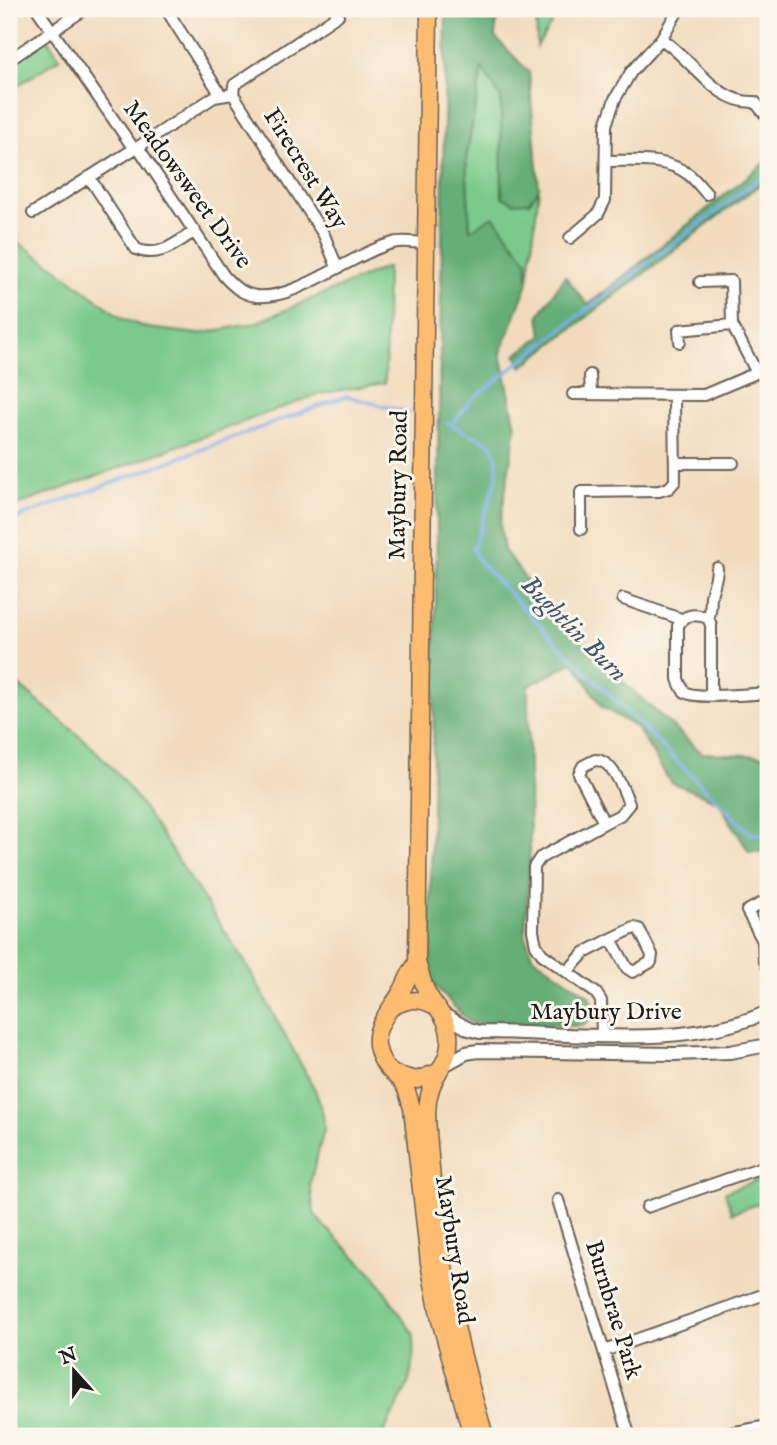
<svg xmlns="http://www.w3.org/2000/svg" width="777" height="1445" viewBox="0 0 777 1445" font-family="'IM FELL English',serif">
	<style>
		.green { fill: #7cca8b; stroke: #4c7354; stroke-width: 2 }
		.forest { fill: #65ae77; stroke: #40654a; stroke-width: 2 }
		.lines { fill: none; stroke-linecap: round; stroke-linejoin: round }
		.stream { stroke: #7cafe9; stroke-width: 3.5 }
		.minor-casing { stroke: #675f54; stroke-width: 14 }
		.tertiary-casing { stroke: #675f54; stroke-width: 16 }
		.primary-casing { stroke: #675f54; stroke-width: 19 }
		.minor { stroke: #fff; stroke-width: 10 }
		.tertiary { stroke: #fff; stroke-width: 12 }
		.primary { stroke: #febc70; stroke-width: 16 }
		.labels { text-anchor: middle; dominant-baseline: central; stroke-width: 6; stroke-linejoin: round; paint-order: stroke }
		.street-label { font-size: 24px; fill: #1c1c1c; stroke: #fbf7ec }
		.water-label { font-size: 26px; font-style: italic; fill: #42576e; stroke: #fbf7ec }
	</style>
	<rect width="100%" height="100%" fill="#fbf7ec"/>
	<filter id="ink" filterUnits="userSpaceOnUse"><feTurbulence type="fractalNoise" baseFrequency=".0143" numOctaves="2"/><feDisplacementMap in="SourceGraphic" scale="14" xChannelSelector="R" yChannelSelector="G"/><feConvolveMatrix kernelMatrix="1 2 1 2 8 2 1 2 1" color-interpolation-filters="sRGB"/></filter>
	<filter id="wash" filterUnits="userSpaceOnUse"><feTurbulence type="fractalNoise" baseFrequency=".00686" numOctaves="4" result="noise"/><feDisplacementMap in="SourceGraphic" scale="28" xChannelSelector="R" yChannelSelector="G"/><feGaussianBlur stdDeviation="1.57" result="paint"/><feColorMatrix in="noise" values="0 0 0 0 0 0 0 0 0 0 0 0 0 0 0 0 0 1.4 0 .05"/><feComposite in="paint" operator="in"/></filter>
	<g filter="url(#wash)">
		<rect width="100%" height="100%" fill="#f2dbbd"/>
		<!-- green -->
		<path class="green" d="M536,9H561L537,46Z
			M46,37L60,58L9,91V61Z
			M482,68L501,98L502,196L529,202L539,189L528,282L527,259L470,230L466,159Z
			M9,236L60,271L123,319L147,328L199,334L255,323L387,267L385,383L319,394L18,505L9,492Z
			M9,677L90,745L118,774L139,801L245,962L315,1090L323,1114L324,1130L310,1183L314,1213L324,1226L374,1275L414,1335L413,1364L408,1385L382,1436H9Z
			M768,1176V1200L732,1213L725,1192Z"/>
		<!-- forest -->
		<path class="forest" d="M446,9H498L495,37L529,72L539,189L529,202L515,203L502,197L501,98L482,68L466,159L470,230L493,216L527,260L528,282L501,353L516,427L500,524L504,550L557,621L574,629L591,653L702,753L768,756V851L749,852L718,801L670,782L637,728L602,707L574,662L528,686L530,848L525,933L532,956L589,996L596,1016L582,1026L470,1023L429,980Z
			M768,160V178L522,367L516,355L542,335L539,315L565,276L588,305Z"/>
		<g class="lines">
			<!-- stream -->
			<path class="stream" d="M447,423L493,445L497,460V478L473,549L480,563L559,645L751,834L768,835
				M452,425L469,402L587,309L768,172
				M9,512L14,519L346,396L409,413"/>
		</g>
	</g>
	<g filter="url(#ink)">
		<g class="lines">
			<defs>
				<path id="minor" d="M37,9L134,149L138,147L224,276C233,286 242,294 256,296C296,301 353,253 393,243C402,240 415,243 426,243
					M166,9L221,95
					M661,39C693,59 715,104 755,102L765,114
					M9,60L85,9
					M233,94L324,235L337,267
					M233,94L234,85L338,15L337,9
					M138,147L214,97L233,94
					M606,161C633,161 665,157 688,174C695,179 701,188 707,194
					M89,177L136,249C159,259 176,243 195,231
					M33,213L134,149
					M570,238L598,214L605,200L606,125L615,99L631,72L661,39L679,9
					M700,282L731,281L732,325L757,373
					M680,342L679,330L732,325
					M590,375L591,394
					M573,394L704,395L768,368
					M676,463H733
					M581,529V492L659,491L669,488L675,481L674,397
					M623,599L681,619
					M708,618C712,611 710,604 711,596C713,585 717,579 717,568
					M711,694V625L708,618C695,614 684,613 678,626V679C680,684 682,691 687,693C699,699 753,694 768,693
					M595,760C612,759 624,790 629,804L620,815L604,823L579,774L583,766Z
					M768,900L747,911L763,941L764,959L768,968
					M634,928L639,929L652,955L651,962L633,972L627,968L611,939Z
					M567,972L584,953L611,939
					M602,1035L601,1001L596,993L542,954L536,945L533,931L534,867L540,858L604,823
					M558,1200L628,1431
					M647,1207L768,1165
					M604,1351L768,1293
					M714,1436L768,1426"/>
				<path id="tertiary" d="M444,1015L469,1029L480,1032C574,1032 680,1051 768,1012
					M446,1064L466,1053L478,1051L674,1054L730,1052L768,1045"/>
				<path id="primary" d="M429,9L417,963C421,972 422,983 427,992C435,1008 447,1016 449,1034C452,1061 436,1069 430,1092C425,1109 428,1128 429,1145C436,1244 456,1342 485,1436
					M417,963C409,972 407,982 401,992C387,1016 366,1032 383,1062C387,1070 396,1075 402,1083C408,1090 409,1099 412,1108L429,1263L440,1320L472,1436
					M391,1008C409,998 420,997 438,1008
					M394,1074L417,1080L438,1072"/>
			</defs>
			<!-- minor casing -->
			<use href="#minor" class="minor-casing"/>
			<!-- tertiary casing -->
			<use href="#tertiary" class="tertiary-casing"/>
			<!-- primary casing -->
			<use href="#primary" class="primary-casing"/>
			<!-- minor -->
			<use href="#minor" class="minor"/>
			<!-- tertiary -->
			<use href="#tertiary" class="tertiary"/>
			<!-- primary -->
			<use href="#primary" class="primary"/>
		</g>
	</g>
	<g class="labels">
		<!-- street labels -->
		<g class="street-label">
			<text transform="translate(305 169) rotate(58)">Firecrest Way</text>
			<text transform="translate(187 185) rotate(54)">Meadowsweet Drive</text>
			<text transform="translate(399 485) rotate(-89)">Maybury Road</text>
			<text x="606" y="1012">Maybury Drive</text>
			<text transform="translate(454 1250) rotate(81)">Maybury Road</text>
			<text transform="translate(613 1310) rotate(73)">Burnbrae Park</text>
		</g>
		<!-- water labels -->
		<g class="water-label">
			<text transform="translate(574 629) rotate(45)">Bughtlin Burn</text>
		</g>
	</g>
	<!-- margin -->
	<rect width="777" height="1445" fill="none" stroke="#fbf7ec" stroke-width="35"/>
	<!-- north arrow -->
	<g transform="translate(74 1371) rotate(339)" stroke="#fbf7ec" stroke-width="5" paint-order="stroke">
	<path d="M0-5L12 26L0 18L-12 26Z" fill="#1c1c1c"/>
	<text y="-10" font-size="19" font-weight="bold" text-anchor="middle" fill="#1c1c1c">N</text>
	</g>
</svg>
